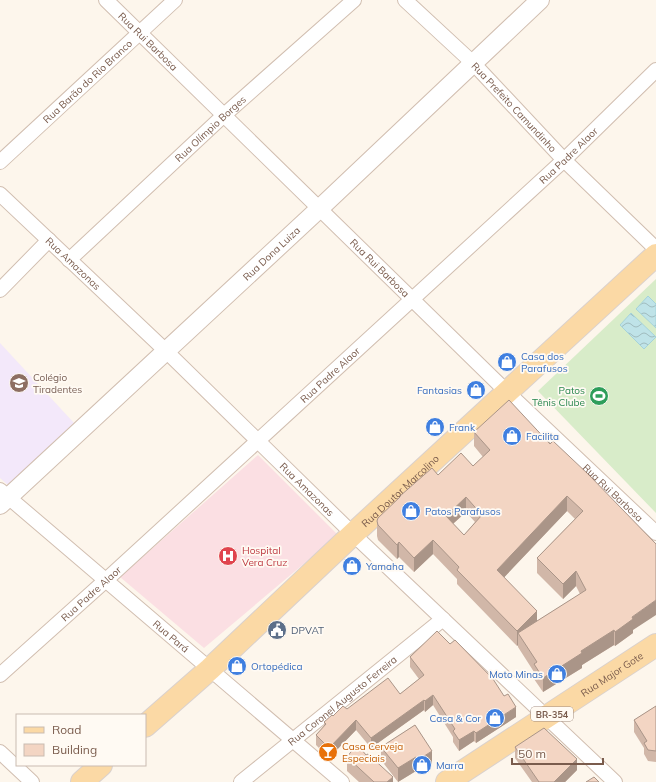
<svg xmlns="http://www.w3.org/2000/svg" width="656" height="782" viewBox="0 0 656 782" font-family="Mulish,sans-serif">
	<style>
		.education { fill: #f3e8fa }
		.medical { fill: #fbdfe3 }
		.grass { fill: #d8ecc9 }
		.water { fill: url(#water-waves); stroke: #a5d3da }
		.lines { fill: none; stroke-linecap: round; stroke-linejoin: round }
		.minor-casing { stroke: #d1beb0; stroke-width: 16 }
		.tertiary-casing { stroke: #d1beb0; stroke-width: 20 }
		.primary-casing { stroke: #dad1cd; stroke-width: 24 }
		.minor { stroke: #fff; stroke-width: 14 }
		.tertiary { stroke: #fff; stroke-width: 18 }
		.primary { stroke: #fbd9a5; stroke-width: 22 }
		.wall { fill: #d1b7a8; fill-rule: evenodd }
		.shaded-wall { fill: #aa9588 }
		.building { fill: #f3d5c3; stroke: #aa9588; fill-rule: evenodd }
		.labels { text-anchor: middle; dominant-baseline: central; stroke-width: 3.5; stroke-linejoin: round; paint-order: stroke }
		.shield { fill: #fffaf3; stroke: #a28b7f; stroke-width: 1 }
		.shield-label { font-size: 9px; font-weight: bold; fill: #7a5c4d }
		.street-label { font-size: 10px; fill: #7a5c4d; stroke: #fffaf3 }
		.shop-label { font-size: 10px; fill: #366cbe; stroke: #fffaf3; text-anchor: start }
		.education-label { font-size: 10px; fill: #785e54; stroke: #fffaf3; text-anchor: start }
		.leisure-label { font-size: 10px; fill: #27864d; stroke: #fffaf3; text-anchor: end }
		.health-label { font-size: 10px; fill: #be3a42; stroke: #fffaf3; text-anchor: start }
		.service-label { font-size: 10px; fill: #4e5e75; stroke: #fffaf3; text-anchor: start }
		.food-label { font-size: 10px; fill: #c56008; stroke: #fffaf3; text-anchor: start }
	</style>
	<defs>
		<pattern id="water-waves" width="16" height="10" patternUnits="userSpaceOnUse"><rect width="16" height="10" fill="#bfe3e8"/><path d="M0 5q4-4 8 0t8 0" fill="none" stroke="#a0bbbe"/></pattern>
	</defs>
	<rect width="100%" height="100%" fill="#fdf6ec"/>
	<!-- education -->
	<path class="education" d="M0,343L74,423L8,485L0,478Z"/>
	<!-- medical -->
	<path class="medical" d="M258,455L338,535L204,648L120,577Z"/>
	<!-- grass -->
	<path class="grass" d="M656,279V513L538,391Z"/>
	<!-- water -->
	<path class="water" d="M648,296L656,304V328L636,309Z
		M631,313L656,337L644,349L620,325Z"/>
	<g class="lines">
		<defs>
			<g id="minor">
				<path id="s1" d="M106,0L507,392L656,533"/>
				<path id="s2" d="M405,0L473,63L564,160L656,249"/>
				<path id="s3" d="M0,162L175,0"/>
				<path id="s4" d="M0,194L166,351L353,534L615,782"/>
				<path id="s5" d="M69,260L223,116L354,0"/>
				<path d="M0,290L49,240"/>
				<path id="s6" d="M0,490L342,782"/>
				<path id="s7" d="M0,675L106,580L564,160L656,70"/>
				<path d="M0,752L32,782"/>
				<path id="s8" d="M241,782L443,619"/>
			</g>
			<g id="tertiary">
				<path id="s9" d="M0,505L319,209L540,0"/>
			</g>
			<g id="primary">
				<path id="s10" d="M145,726L210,669L353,534L656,255"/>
				<path d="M82,782L101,765"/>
				<path id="s11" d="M447,782L656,645"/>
			</g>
		</defs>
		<!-- minor casing -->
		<use href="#minor" class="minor-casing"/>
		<!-- tertiary casing -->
		<use href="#tertiary" class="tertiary-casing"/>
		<!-- primary casing -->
		<use href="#primary" class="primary-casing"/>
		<!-- minor -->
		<use href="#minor" class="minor"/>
		<!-- tertiary -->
		<use href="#tertiary" class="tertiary"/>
		<!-- primary -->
		<use href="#primary" class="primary"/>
	</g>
	<!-- wall -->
	<path class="wall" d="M474,432L550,444L553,441L633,630V633L615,646L614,645L582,665V668L543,692L534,679V672L518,647V645L517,646L457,584V579L433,554L414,572L399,557L397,559L378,540L377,536V521L400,498V496L438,475L473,466L483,457L474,446ZM567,511L575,519L537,558V573L563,599L576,586L580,594L537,621L504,577ZM466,512L475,522L464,535L453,524Z
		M410,657L516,717L476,743L474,741L459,751L453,742V737L433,705L425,712L424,710L371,748L356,730L329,758L316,745V735L324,726V722L333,716L347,709L400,694L419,679L410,667Z
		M656,706V762L648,761L644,754V748L634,732V720Z
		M415,725L432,765L418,774L416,771L398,782L381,760V747Z
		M515,747L577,770L565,782H532L515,758Z
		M366,755L393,782H359L347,771V757Z"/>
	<!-- shaded-wall -->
	<path class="shaded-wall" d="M567,496V511L497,585V570Z
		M466,497V512L446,530V516Z
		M433,540V554L414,572V558Z
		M399,542V557L397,559V545Z
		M576,571V586L563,599V584Z
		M656,600V615L633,630V633L615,646V632L632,617Z
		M537,611V626L518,633V645L517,646V631Z
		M614,630V645L582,665V668L543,692V678L581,651Z
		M433,695V705L425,712V701Z
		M424,700V710L371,748V738Z
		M516,707V717L476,743V733Z
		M356,720V730L329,758V748Z
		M474,731V741L459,751V740Z
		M432,751V765L418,774V760Z
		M416,757V771L398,782V768Z
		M577,759V770L565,782H554Z
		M393,777V782H387Z"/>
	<!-- building -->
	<path class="building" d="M509,400L550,444L553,441L588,474L656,544V600L632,617L633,619L615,632L614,630L581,651L582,653L543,678L534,664L537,662L518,633L586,590L576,571L563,584L537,558L583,511L567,496L497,570L537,611L517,631L457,570L459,567L433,540L414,558L399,542L397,545L378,525L377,521L378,518L400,497V496L432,468L438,475L461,453L473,466L490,450L474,432ZM466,497L482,515L464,535L446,516Z
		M437,631L450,644L455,640L493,679L504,696L508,694L516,707L476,733L474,731L459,740L453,731L455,729L433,695L425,701L424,700L371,738L356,720L329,748L316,735L326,724L324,722L332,715L333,716L343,706L347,709L388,678L400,694L424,675L410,657Z
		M656,706V751L648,750L644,743L647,741L634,720Z
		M415,725L432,751L418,760L416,757L398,768L381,747Z
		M544,728L577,759L554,782H539L515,747Z
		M357,744L366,755L368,754L393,777L387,782H374L347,757Z
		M594,777L599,782H586Z"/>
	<!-- icons -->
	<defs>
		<symbol id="shop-disc" viewBox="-11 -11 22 22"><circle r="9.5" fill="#3f7fe0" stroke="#fffaf3"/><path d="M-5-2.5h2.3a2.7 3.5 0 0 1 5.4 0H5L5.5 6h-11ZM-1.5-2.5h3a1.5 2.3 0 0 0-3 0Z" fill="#fff"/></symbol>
		<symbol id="school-disc" viewBox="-11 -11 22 22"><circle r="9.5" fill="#8d6e63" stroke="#fffaf3"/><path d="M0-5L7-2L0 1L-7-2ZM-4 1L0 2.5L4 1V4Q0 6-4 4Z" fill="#fff"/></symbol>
		<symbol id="stadium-disc" viewBox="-11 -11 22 22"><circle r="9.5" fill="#2e9e5b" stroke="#fffaf3"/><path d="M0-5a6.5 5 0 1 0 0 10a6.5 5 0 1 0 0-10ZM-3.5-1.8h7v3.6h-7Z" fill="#fff"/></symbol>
		<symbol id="hospital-disc" viewBox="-11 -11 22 22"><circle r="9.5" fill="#e0444e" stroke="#fffaf3"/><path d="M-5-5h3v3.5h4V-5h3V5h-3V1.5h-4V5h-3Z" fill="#fff"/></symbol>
		<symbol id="civic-disc" viewBox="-11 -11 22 22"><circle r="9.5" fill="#5c6f8a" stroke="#fffaf3"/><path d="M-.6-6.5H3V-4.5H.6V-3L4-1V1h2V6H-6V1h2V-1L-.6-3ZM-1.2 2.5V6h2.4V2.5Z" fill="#fff"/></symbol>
		<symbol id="bar-disc" viewBox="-11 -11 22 22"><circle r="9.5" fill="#e8710a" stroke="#fffaf3"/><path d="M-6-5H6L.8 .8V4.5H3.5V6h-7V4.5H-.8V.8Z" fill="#fff"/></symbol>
	</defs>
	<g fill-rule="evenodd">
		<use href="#shop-disc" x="496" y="351" width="22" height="22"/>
		<use href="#school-disc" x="8" y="372" width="22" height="22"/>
		<use href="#shop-disc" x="465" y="379" width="22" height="22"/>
		<use href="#stadium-disc" x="588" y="385" width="22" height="22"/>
		<use href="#shop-disc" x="424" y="416" width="22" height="22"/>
		<use href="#shop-disc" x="501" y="425" width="22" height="22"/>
		<use href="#shop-disc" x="400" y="500" width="22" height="22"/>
		<use href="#hospital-disc" x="217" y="545" width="22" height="22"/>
		<use href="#shop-disc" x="341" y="555" width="22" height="22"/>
		<use href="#civic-disc" x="266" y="619" width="22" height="22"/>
		<use href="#shop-disc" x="226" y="655" width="22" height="22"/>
		<use href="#shop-disc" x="546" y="663" width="22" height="22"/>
		<use href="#shop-disc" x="484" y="707" width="22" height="22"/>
		<use href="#bar-disc" x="317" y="741" width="22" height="22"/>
		<use href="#shop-disc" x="411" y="754" width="22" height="22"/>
	</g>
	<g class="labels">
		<!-- shield labels -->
		<rect class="shield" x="531" y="707" width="42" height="14" rx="3"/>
		<g class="shield-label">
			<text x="552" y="714">BR-354</text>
		</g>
		<!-- street labels -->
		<g class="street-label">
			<text stroke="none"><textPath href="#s1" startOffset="59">Rua Rui Barbosa</textPath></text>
			<text stroke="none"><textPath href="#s3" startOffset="119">Rua Barão do Rio Branco</textPath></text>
			<text stroke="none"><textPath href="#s2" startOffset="153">Rua Prefeito Camundinho</textPath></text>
			<text stroke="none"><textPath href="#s5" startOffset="193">Rua Olímpio Borges</textPath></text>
			<text stroke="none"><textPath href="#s7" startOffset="770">Rua Padre Alaor</textPath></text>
			<text stroke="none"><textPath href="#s9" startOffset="370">Rua Dona Luiza</textPath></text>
			<text stroke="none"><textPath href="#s4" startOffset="101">Rua Amazonas</textPath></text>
			<text stroke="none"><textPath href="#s1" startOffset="383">Rua Rui Barbosa</textPath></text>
			<text stroke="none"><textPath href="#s7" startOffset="446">Rua Padre Alaor</textPath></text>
			<text stroke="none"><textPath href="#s4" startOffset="426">Rua Amazonas</textPath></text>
			<text stroke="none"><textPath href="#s10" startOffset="347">Rua Doutor Marcolino</textPath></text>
			<text stroke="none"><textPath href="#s1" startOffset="707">Rua Rui Barbosa</textPath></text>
			<text stroke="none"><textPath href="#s7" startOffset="122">Rua Padre Alaor</textPath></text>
			<text stroke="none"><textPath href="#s6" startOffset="225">Rua Pará</textPath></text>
			<text stroke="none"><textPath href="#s11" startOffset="197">Rua Major Gote</textPath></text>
			<text stroke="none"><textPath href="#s8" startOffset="130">Rua Coronel Augusto Ferreira</textPath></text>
		</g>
		<!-- shop labels -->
		<g class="shop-label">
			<text x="521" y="356">Casa dos<tspan x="521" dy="12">Parafusos</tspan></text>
			<text x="462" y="390" text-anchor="end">Fantasias</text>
			<text x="449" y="427">Frank</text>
			<text x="526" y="436">Facilita</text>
			<text x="425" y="511">Patos Parafusos</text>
			<text x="366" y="566">Yamaha</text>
			<text x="251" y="666">Ortopédica</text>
			<text x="543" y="674" text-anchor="end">Moto Minas</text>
			<text x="481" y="718" text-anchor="end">Casa &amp; Cor</text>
			<text x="436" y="765">Marra</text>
		</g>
		<!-- education labels -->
		<g class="education-label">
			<text x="33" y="377">Colégio<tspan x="33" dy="12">Tiradentes</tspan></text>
		</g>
		<!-- leisure labels -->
		<g class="leisure-label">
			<text x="585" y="390">Patos<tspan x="585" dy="12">Tênis Clube</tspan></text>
		</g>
		<!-- health labels -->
		<g class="health-label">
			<text x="242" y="550">Hospital<tspan x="242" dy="12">Vera Cruz</tspan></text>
		</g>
		<!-- service labels -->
		<g class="service-label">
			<text x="291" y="630">DPVAT</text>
		</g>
		<!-- food labels -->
		<g class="food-label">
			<text x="342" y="746">Casa Cerveja<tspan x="342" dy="12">Especiais</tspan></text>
		</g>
	</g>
	<!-- legend -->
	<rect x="16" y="714" width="130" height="52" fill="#fffaf3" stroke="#cabbb1"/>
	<rect x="24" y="727" width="20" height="6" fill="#fbd9a5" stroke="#cabbb1"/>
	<text x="52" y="734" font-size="12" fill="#7a5c4d">Road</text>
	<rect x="24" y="744" width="20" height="12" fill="#f3d5c3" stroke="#cabbb1"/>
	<text x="52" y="754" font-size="12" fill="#7a5c4d">Building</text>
	<!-- scale -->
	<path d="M512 758v6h91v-6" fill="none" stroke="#7a5c4d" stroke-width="2"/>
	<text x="518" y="758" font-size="12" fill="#7a5c4d" stroke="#fffaf3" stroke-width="3" paint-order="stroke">50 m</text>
</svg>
